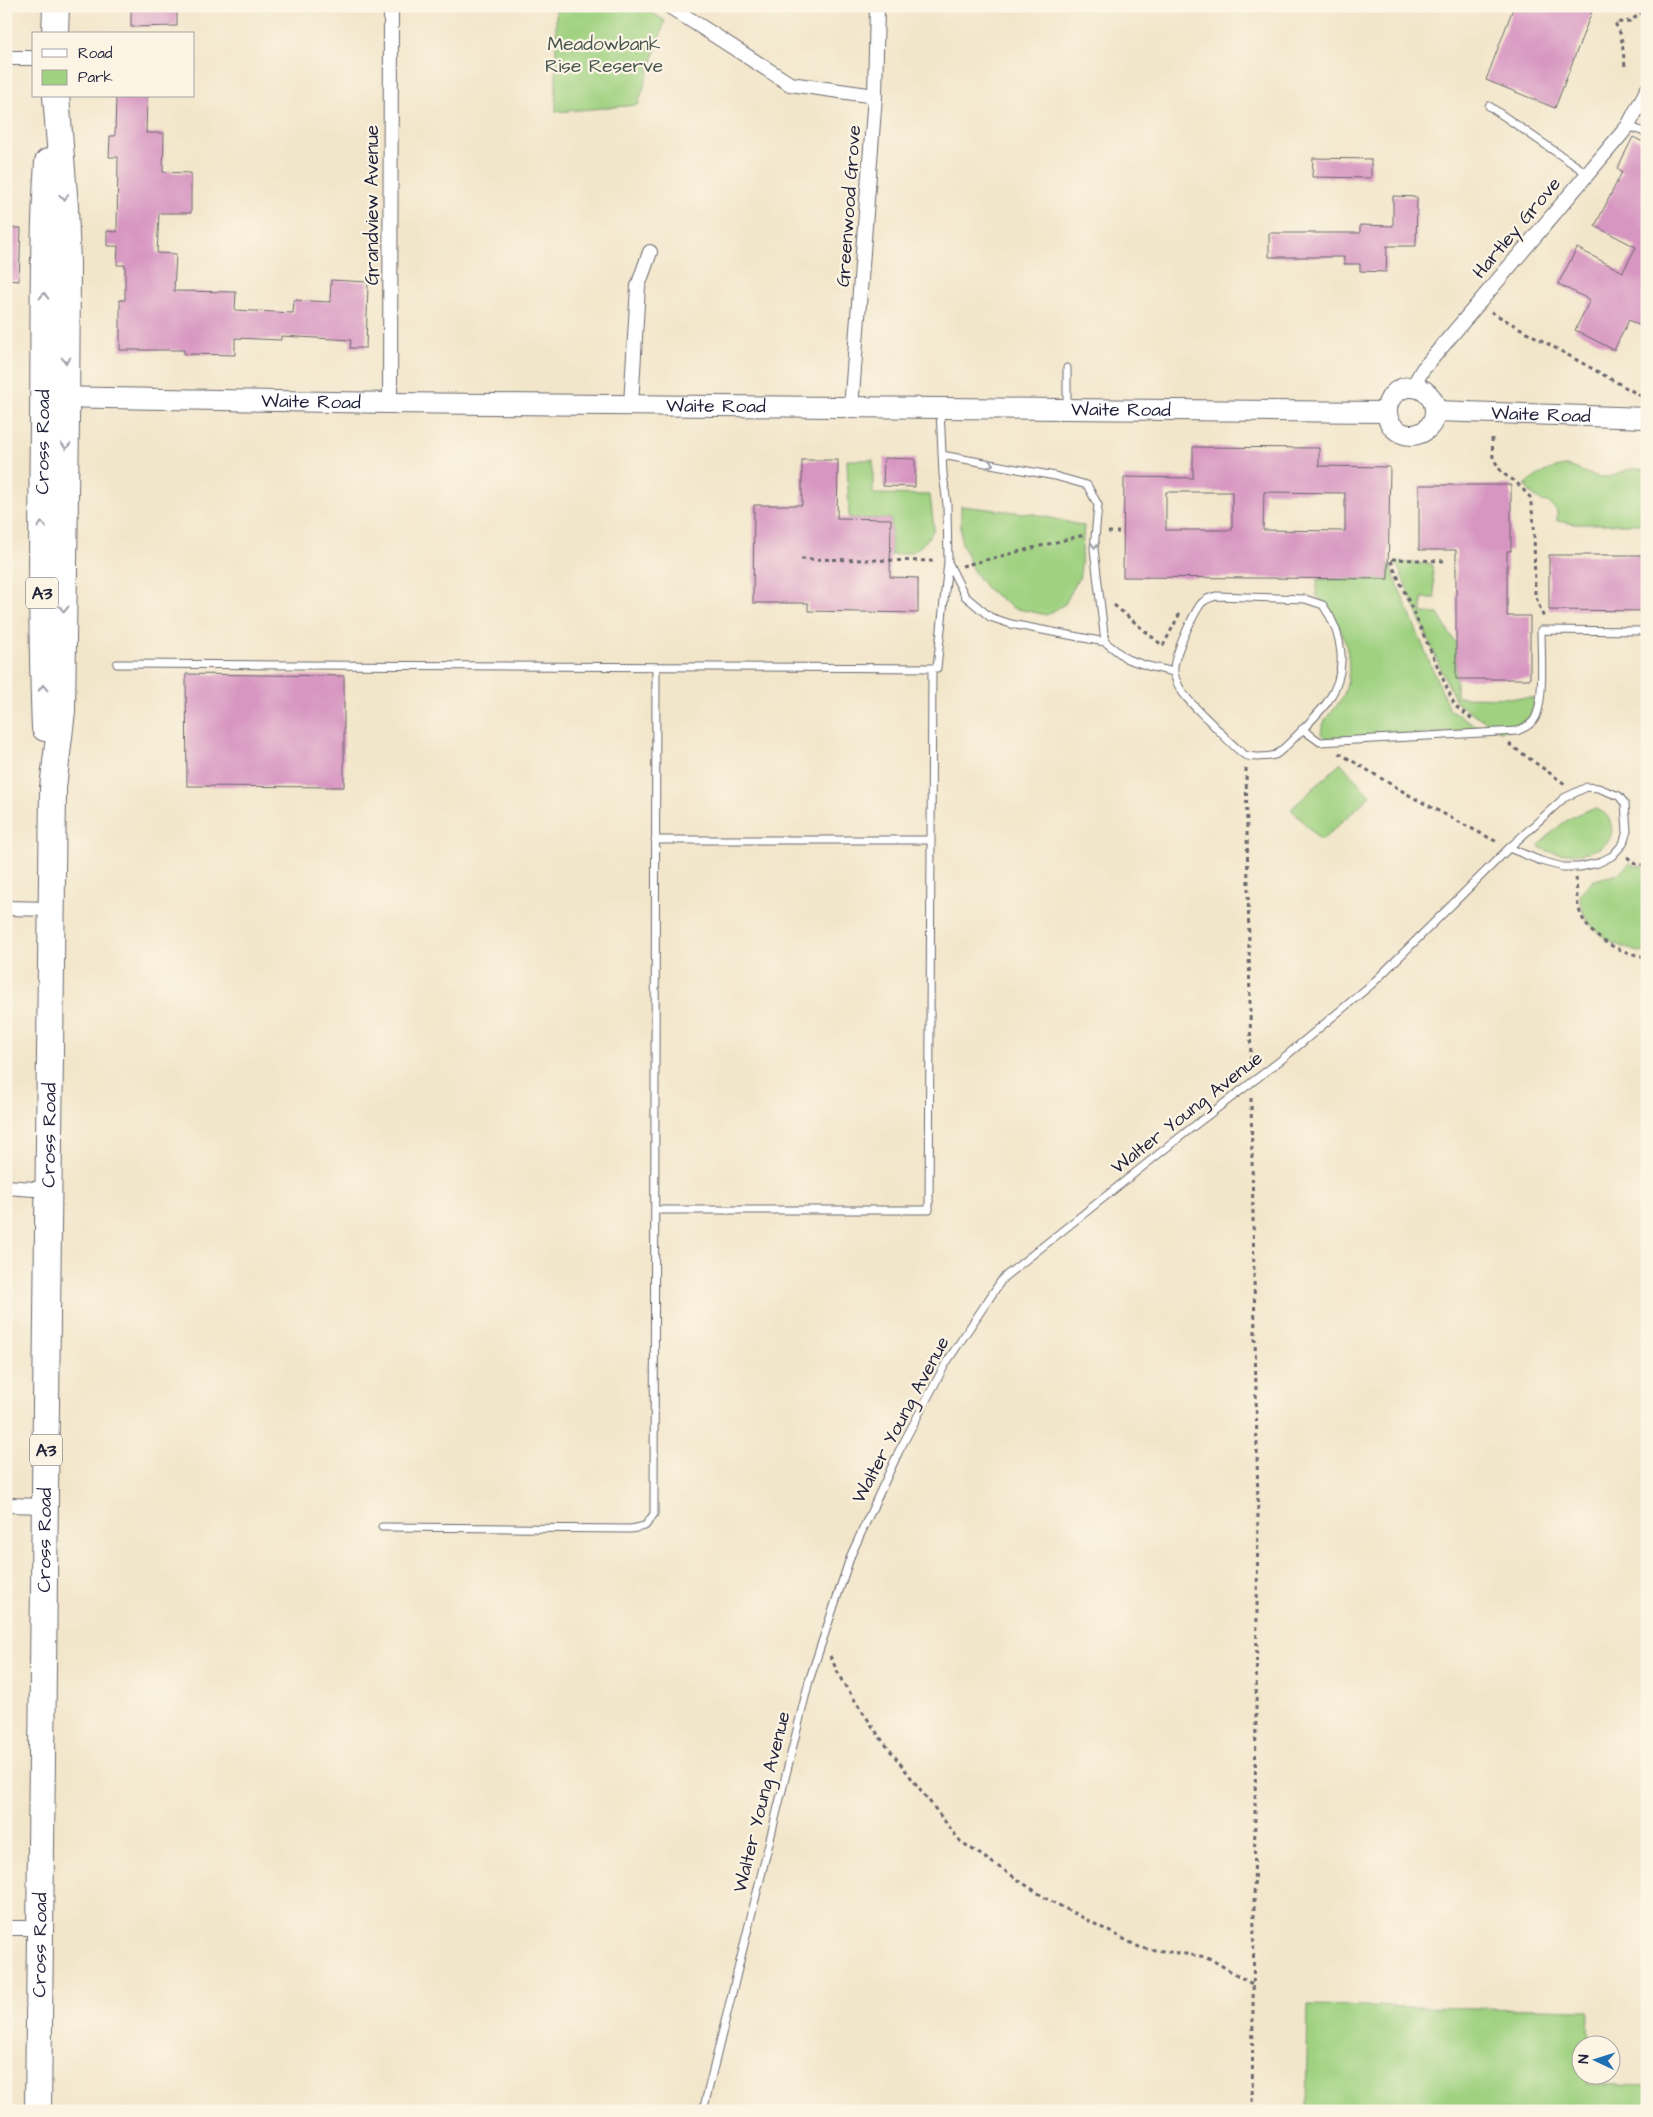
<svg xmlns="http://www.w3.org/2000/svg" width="1653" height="2117" viewBox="0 0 1653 2117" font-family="'Architects Daughter',sans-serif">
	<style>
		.green { fill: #9fd180; stroke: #607a5e }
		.building { fill: #d795c1; fill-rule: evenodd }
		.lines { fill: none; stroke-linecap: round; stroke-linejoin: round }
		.lane-casing { stroke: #6b676d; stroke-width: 9 }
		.street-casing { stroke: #6b676d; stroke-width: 16 }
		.secondary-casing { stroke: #6b676d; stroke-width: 22 }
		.highway-casing { stroke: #6b676d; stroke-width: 28 }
		.path { stroke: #6b676d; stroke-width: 3; stroke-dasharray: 4 4; stroke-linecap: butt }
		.lane { stroke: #fff; stroke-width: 7 }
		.street { stroke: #fff; stroke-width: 14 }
		.secondary { stroke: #fff; stroke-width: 20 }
		.highway { stroke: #fff; stroke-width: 26 }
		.oneway { stroke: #9c9ca7 }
		.labels { text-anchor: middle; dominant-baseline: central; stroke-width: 4.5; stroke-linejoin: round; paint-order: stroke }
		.shield { fill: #fcf5e5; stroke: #63616e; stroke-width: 1 }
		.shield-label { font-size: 18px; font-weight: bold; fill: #22223b }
		.park-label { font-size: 19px; fill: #485750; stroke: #fcf5e5 }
		.street-label { font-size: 19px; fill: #22223b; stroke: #fcf5e5 }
	</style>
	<rect width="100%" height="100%" fill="#fcf5e5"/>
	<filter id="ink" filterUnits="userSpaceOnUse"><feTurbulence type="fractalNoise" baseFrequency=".02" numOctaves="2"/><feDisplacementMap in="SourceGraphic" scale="10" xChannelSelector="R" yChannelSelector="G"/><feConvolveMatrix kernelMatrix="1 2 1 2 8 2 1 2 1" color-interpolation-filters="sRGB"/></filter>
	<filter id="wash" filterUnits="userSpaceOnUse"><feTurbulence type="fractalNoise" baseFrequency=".0096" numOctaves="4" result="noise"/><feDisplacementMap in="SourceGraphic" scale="20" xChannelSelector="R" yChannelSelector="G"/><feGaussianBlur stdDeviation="1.12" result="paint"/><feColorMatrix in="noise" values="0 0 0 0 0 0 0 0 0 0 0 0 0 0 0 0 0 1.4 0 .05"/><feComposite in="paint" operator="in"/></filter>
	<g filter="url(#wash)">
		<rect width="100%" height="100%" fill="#f2e6ca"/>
		<!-- green -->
		<path class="green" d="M556,6H642L665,21L638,105L556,112Z
			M847,460H873V494L930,495L934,529C922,549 914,554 891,555V519L849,518Z
			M1566,466C1579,468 1590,477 1604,477C1622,477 1625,463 1647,471V524H1575L1557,521V511L1548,502C1537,502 1531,494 1525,485C1538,474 1549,468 1566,466Z
			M961,506L1034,514L1084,526L1080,576L1065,604L1047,615L1013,608L985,587L972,569L961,540Z
			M1396,562L1432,564L1435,598H1422V613L1438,614L1456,644V697L1534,698V710L1529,718L1511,729L1500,731L1457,703L1443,674Z
			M1389,564L1449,709L1485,731L1326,738L1321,733C1322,717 1338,708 1344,694C1357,659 1342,619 1316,595L1318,579H1388Z
			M1341,763L1370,796L1321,841L1291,809Z
			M1596,809C1604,812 1609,816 1611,825C1619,857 1556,860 1538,846C1554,830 1573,811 1596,809Z
			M1630,863L1634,866L1647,867V953C1621,950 1590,935 1582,909C1580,904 1580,898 1580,893L1594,880L1618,874Z
			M1308,2005L1589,2010L1588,2044H1580V2074L1587,2075V2084L1647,2086V2111H1306Z"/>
		<g id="blocks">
			<!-- building -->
			<path class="building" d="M131,6H177V26L131,27Z
				M1514,6H1594L1555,108L1486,80Z
				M116,96H147L146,133H164L163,172L191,173V213H159L157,253L176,254L174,291L236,292L235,310L293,313L294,300L330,302L331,280L368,282L366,348H350L351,340L281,336V340L235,338V355L184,354V350H120V300H125V265H117L118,246H107V231L117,232L118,157H109L110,136H115Z
				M1633,137L1647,144V312L1640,326L1629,320L1614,350L1575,330L1590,300L1558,284L1577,248L1623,272L1636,247L1595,226L1622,172L1617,169Z
				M1313,158L1371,159V178L1312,177Z
				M1393,196L1417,197L1416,246H1387L1386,272L1360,271V264H1344V257H1269V233H1360V225L1393,226Z
				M6,228H21L19,281L6,280Z
				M1193,447L1319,448V466L1390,467L1388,579L1123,577L1124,477L1193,478ZM1166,492H1232V530H1166ZM1264,492L1345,493V531L1263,530Z
				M884,458L915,459V487L883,486Z
				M802,460H838L837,518L891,519L890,577L918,578V613L808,611V603H753L754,505H802Z
				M1419,485H1511V551H1507V616H1530V679H1456V550H1419Z
				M1549,555H1647V611L1549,610Z
				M186,674L344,676V787L187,786Z"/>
		</g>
	</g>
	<g filter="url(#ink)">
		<use href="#blocks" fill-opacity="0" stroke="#6b676d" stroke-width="1"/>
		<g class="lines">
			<defs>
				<path id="lane" d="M1489,106L1588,174
					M1628,126L1647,133
					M1067,407V368
					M940,410L943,474L947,505L948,562L965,596L990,617L1011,624L1105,642L1127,659L1148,666L1174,672
					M942,455L1055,476L1087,485L1098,505L1094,549L1105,642
					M1216,596L1305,599L1323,605C1343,634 1349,670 1328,701C1323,709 1282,752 1275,755C1268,757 1251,758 1245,755C1236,750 1215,726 1206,718C1194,706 1176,690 1174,672C1172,659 1192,617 1200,605C1204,599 1210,598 1216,596Z
					M117,664L937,668L948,562
					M1302,729L1320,742L1517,731C1523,728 1530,726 1534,720C1545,704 1541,651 1541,630L1647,631
					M931,840L932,668
					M655,1210H929L931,840H655
					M382,1527L631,1529L645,1526L654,1514L656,667
					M703,2111L809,1681L851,1555L899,1451L946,1363L1003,1278L1190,1129L1281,1060L1372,984L1509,848L1564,798L1587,787L1598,788L1619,796L1625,804L1627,831L1623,844L1612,856L1598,863L1580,867H1563L1541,861L1509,848"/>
				<path id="street" d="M669,6L790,84L875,96
					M6,58H34
					M1413,386L1423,369L1628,126L1647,90
					M390,403L391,6
					M631,405L638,286L650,252
					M851,408L875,96L877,6
					M6,908L51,909
					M6,1187L48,1190
					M6,1505L45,1506
					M6,1928H40"/>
				<g id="secondary">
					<circle cx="1411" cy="411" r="24"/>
					<path id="s1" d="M52,397L390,403L1387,412"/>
					<path id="s2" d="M1436,411L1647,418"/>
				</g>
				<g id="highway">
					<path d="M55,34L56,6"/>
					<path id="s3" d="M45,728C41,626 42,523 43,420C44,334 42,248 48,162"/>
					<path id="s4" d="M38,2111L53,788L62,711L66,421L67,264L65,207L56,96"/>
				</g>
			</defs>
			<!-- lane casing -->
			<use href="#lane" class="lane-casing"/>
			<!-- street casing -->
			<use href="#street" class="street-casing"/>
			<!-- secondary casing -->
			<use href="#secondary" class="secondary-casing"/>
			<!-- highway casing -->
			<use href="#highway" class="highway-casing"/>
			<!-- path -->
			<path class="path" d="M1625,66L1621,35L1615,23L1630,21L1640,14L1647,15
				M1491,312L1641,396H1647
				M1492,438L1493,458L1502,473L1516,482L1530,497L1534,524L1535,595L1544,618
				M1108,532H1119
				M801,559L937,561
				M1444,561L1390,559L1455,706L1475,721
				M962,566L1084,535
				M1114,605L1163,646L1181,611
				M1509,744L1565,784
				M1339,753L1414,798L1499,843
				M1246,768L1251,1067
				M1627,857L1636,864L1647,865
				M1576,878C1577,888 1576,899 1579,909C1587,938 1620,953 1647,957
				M1251,1098L1258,1510L1252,2111
				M830,1656L842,1681L879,1736L960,1841L1047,1899L1141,1948L1207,1957L1252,1984"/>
			<!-- lane -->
			<use href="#lane" class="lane"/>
			<!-- street -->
			<use href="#street" class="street"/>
			<!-- secondary -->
			<use href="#secondary" class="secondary"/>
			<!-- highway -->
			<use href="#highway" class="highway"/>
		</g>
		<!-- one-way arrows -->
		<defs><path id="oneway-chevron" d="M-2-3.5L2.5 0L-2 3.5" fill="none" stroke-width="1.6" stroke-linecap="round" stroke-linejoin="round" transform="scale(1.25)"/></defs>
		<g class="oneway">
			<use href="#oneway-chevron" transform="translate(64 197) rotate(86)"/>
			<use href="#oneway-chevron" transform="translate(44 296) rotate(-89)"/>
			<use href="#oneway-chevron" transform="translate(66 360) rotate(90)"/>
			<use href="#oneway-chevron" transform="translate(66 446) rotate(91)"/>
			<use href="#oneway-chevron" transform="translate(990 464) rotate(10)"/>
			<use href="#oneway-chevron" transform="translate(42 525) rotate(-90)"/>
			<use href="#oneway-chevron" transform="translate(1095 545) rotate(91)"/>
			<use href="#oneway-chevron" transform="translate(64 609) rotate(91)"/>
			<use href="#oneway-chevron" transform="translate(43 688) rotate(-92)"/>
		</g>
	</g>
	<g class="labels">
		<!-- shield labels -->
		<g class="shield">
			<rect x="26" y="577.5" width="32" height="31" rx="4"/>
			<rect x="30" y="1434.5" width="32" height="31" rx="4"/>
		</g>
		<g class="shield-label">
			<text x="42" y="593">A3</text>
			<text x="46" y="1450">A3</text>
		</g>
		<!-- park labels -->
		<g class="park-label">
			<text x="604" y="44">Meadowbank<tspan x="604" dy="22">Rise Reserve</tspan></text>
		</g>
		<!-- street labels -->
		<g class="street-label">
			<text transform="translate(372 205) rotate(-90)">Grandview Avenue</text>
			<text transform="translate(849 206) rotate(-86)">Greenwood Grove</text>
			<text transform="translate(1517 228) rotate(-50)">Hartley Grove</text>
			<text stroke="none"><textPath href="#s1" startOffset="259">Waite Road</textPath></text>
			<text stroke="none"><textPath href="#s1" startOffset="664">Waite Road</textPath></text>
			<text stroke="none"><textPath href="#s1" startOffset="1069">Waite Road</textPath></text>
			<text stroke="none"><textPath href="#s2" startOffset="105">Waite Road</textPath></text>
			<text stroke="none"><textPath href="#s3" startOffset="286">Cross Road</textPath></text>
			<text transform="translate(1187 1113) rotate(-38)">Walter Young Avenue</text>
			<text stroke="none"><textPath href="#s4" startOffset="976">Cross Road</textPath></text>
			<text transform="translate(901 1420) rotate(-62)">Walter Young Avenue</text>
			<text stroke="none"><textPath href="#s4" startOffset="571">Cross Road</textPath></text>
			<text transform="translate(762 1802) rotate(-76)">Walter Young Avenue</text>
			<text stroke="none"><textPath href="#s4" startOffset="166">Cross Road</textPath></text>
		</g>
	</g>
	<!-- margin -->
	<rect width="1653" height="2117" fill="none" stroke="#fcf5e5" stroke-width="25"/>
	<!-- legend -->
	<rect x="32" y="32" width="162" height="65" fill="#fcf5e5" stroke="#a5a1a1"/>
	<rect x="42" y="49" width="25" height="8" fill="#ffffff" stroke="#a5a1a1"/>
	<text x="78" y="58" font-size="15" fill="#22223b">Road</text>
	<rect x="42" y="70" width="25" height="15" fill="#9fd180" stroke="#a5a1a1"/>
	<text x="78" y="82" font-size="15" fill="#22223b">Park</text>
	<!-- north arrow -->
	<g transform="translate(1596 2060) rotate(274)"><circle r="24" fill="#fcf5e5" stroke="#a5a1a1"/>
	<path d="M0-4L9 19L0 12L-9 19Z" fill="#1f6fb2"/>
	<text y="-8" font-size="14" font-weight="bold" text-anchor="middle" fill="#22223b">N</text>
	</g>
</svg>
